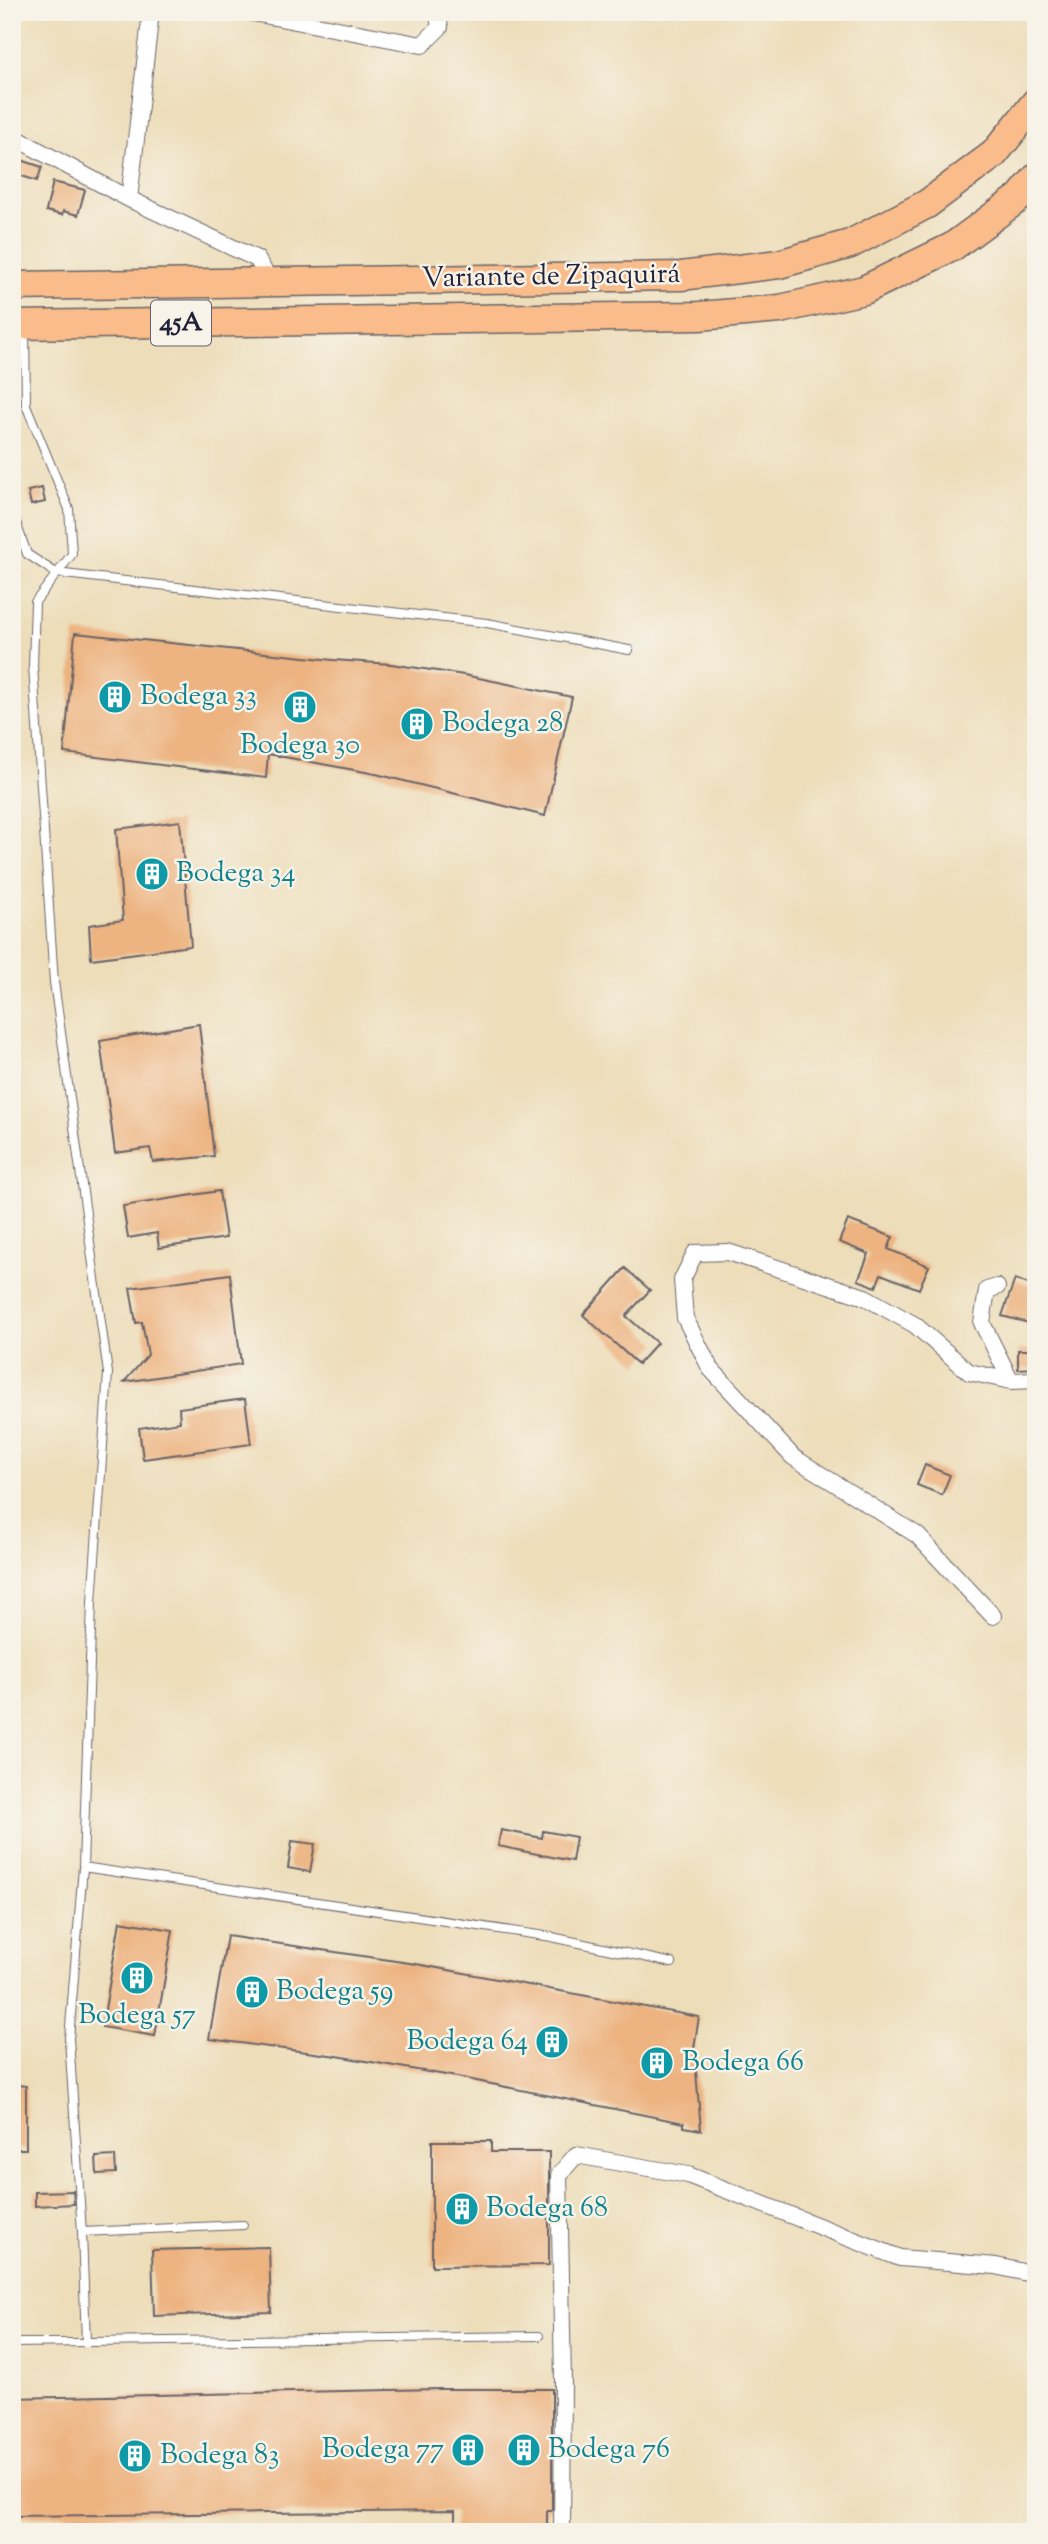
<svg xmlns="http://www.w3.org/2000/svg" width="1048" height="2544" viewBox="0 0 1048 2544" font-family="'Sorts Mill Goudy',serif">
	<style>
		.building { fill: #edb380 }
		.lines { fill: none; stroke-linecap: round; stroke-linejoin: round }
		.service-casing { stroke: #696367; stroke-width: 10 }
		.minor-casing { stroke: #696367; stroke-width: 18 }
		.trunk-casing { stroke: #696367; stroke-width: 31 }
		.service { stroke: #fff; stroke-width: 8 }
		.minor { stroke: #fff; stroke-width: 16 }
		.trunk { stroke: #f9bc8a; stroke-width: 28 }
		.rail { stroke: #22223b; stroke-width: 5; stroke-dasharray: 10 5; stroke-linecap: butt }
		.labels { text-anchor: middle; dominant-baseline: central; stroke-width: 5; stroke-linejoin: round; paint-order: stroke }
		.shield { fill: #f7f3e8; stroke: #62616f; stroke-width: 2 }
		.shield-label { font-size: 26px; font-weight: bold; fill: #22223b }
		.street-label { font-size: 28px; fill: #22223b; stroke: #f7f3e8 }
		.culture-label { font-size: 28px; fill: #0d838f; stroke: #f7f3e8; text-anchor: start }
	</style>
	<rect width="100%" height="100%" fill="#f7f3e8"/>
	<filter id="ink" filterUnits="userSpaceOnUse"><feTurbulence type="fractalNoise" baseFrequency=".0143" numOctaves="2"/><feDisplacementMap in="SourceGraphic" scale="14" xChannelSelector="R" yChannelSelector="G"/><feConvolveMatrix kernelMatrix="1 2 1 2 8 2 1 2 1" color-interpolation-filters="sRGB"/></filter>
	<filter id="wash" filterUnits="userSpaceOnUse"><feTurbulence type="fractalNoise" baseFrequency=".00686" numOctaves="4" result="noise"/><feDisplacementMap in="SourceGraphic" scale="28" xChannelSelector="R" yChannelSelector="G"/><feGaussianBlur stdDeviation="1.57" result="paint"/><feColorMatrix in="noise" values="0 0 0 0 0 0 0 0 0 0 0 0 0 0 0 0 0 1.4 0 .05"/><feComposite in="paint" operator="in"/></filter>
	<g filter="url(#wash)">
		<rect width="100%" height="100%" fill="#edddb9"/>
		<g id="blocks">
			<!-- building -->
			<path class="building" d="M18,159L42,167L37,181L13,173Z
				M53,182L85,190L78,215L63,211L62,215L46,211Z
				M42,488L45,502L31,505L28,491Z
				M75,633L333,660L391,664L464,675L572,697L545,816L376,774L268,754L266,778L64,753Z
				M180,821L191,946L91,959L89,925L123,920L116,829Z
				M199,1024L214,1156L153,1162L150,1148L115,1153L100,1041Z
				M219,1191L226,1238L159,1248L157,1233L128,1238L123,1206Z
				M848,1220L893,1237L888,1249L929,1266L919,1289L881,1274L876,1287L858,1280L869,1254L839,1242Z
				M625,1268L650,1290L626,1316L657,1343L638,1364L583,1315Z
				M230,1274L241,1364L124,1382L148,1355L142,1322L136,1323L130,1288Z
				M1015,1279L1036,1287V1325L1002,1316Z
				M1018,1350H1036V1368L1018,1369Z
				M245,1399L251,1444L143,1459L139,1428L180,1422L179,1408Z
				M925,1465L950,1475L942,1495L917,1485Z
				M501,1830L542,1838L543,1831L576,1837L572,1861L498,1846Z
				M292,1841L315,1844L310,1872L288,1868Z
				M120,1921L173,1930L155,2036L102,2027Z
				M227,1936L416,1964L699,2017L694,2048L701,2130L684,2127V2123L457,2077L337,2056L209,2039Z
				M12,2084L26,2086V2149H12Z
				M432,2141H491V2152H549V2265L432,2266Z
				M115,2156L116,2173L97,2174L96,2157Z
				M73,2191L74,2204L35,2206V2192Z
				M269,2247L271,2312L154,2316L152,2250Z
				M440,2389H552V2510H547V2532H455V2511L12,2516V2398Z"/>
		</g>
	</g>
	<g filter="url(#ink)">
		<use href="#blocks" fill-opacity="0" stroke="#696367" stroke-width="2"/>
		<g class="lines">
			<defs>
				<path id="service" d="M25,331L26,405L69,509L72,554L35,602L33,666L54,982L108,1373L92,1602L83,1867L69,2039L82,2232L86,2342
					M12,511L27,554L56,573L487,623L629,650
					M83,1867L552,1937L672,1963
					M82,2232L243,2225
					M12,2343L539,2336"/>
				<path id="minor" d="M248,12L422,45L440,27L437,12
					M12,136L129,199L257,259L270,281
					M129,199L151,12
					M997,1287L987,1290L982,1323L1011,1381
					M993,1616L917,1535L793,1457L710,1368L685,1318L682,1280L695,1253L728,1252L865,1297L915,1325L969,1372L1011,1381L1036,1380
					M562,2532L563,2381L559,2175L576,2155L688,2175L900,2258L996,2266L1036,2275"/>
				<path id="trunk" d="M12,286L681,276L779,264L850,244L927,204L994,154L1036,102
					M12,325L699,316L780,309L864,290L952,247L1020,197L1036,178"/>
			</defs>
			<!-- service casing -->
			<use href="#service" class="service-casing"/>
			<!-- minor casing -->
			<use href="#minor" class="minor-casing"/>
			<!-- trunk casing -->
			<use href="#trunk" class="trunk-casing"/>
			<!-- service -->
			<use href="#service" class="service"/>
			<!-- minor -->
			<use href="#minor" class="minor"/>
			<!-- trunk -->
			<use href="#trunk" class="trunk"/>
			<!-- rail -->
			<path class="rail" d="M1029,12L1036,38"/>
		</g>
	</g>
	<!-- icons -->
	<defs>
		<symbol id="building-disc" viewBox="-11 -11 22 22"><circle r="9.5" fill="#0f9aa8" stroke="#f7f3e8"/><path d="M-4-6H4V6H1V3H-1V6H-4ZM-2.5-4.3h1.7v1.8h-1.7ZM.8-4.3h1.7v1.8H.8ZM-2.5-1h1.7V.8h-1.7ZM.8-1h1.7V.8H.8Z" fill="#fff"/></symbol>
	</defs>
	<g fill-rule="evenodd">
		<use href="#building-disc" x="96" y="678" width="38" height="38"/>
		<use href="#building-disc" x="281" y="688" width="38" height="38"/>
		<use href="#building-disc" x="398" y="705" width="38" height="38"/>
		<use href="#building-disc" x="133" y="855" width="38" height="38"/>
		<use href="#building-disc" x="118" y="1959" width="38" height="38"/>
		<use href="#building-disc" x="233" y="1973" width="38" height="38"/>
		<use href="#building-disc" x="533" y="2023" width="38" height="38"/>
		<use href="#building-disc" x="638" y="2044" width="38" height="38"/>
		<use href="#building-disc" x="443" y="2190" width="38" height="38"/>
		<use href="#building-disc" x="449" y="2431" width="38" height="38"/>
		<use href="#building-disc" x="505" y="2431" width="38" height="38"/>
		<use href="#building-disc" x="116" y="2437" width="38" height="38"/>
	</g>
	<g class="labels">
		<!-- shield labels -->
		<rect class="shield" x="151" y="300.5" width="60" height="45" rx="5"/>
		<g class="shield-label">
			<text x="181" y="323">45A</text>
		</g>
		<!-- street labels -->
		<g class="street-label">
			<text transform="translate(551 277) rotate(-1)">Variante de Zipaquirá</text>
		</g>
		<!-- culture labels -->
		<g class="culture-label">
			<text x="140" y="697">Bodega 33</text>
			<text x="442" y="724">Bodega 28</text>
			<text x="300" y="746" text-anchor="middle">Bodega 30</text>
			<text x="176" y="874">Bodega 34</text>
			<text x="276" y="1992">Bodega 59</text>
			<text x="137" y="2016" text-anchor="middle">Bodega 57</text>
			<text x="528" y="2042" text-anchor="end">Bodega 64</text>
			<text x="682" y="2063">Bodega 66</text>
			<text x="486" y="2209">Bodega 68</text>
			<text x="444" y="2450" text-anchor="end">Bodega 77</text>
			<text x="548" y="2450">Bodega 76</text>
			<text x="160" y="2456">Bodega 83</text>
		</g>
	</g>
	<!-- margin -->
	<rect width="1048" height="2544" fill="none" stroke="#f7f3e8" stroke-width="42"/>
</svg>
